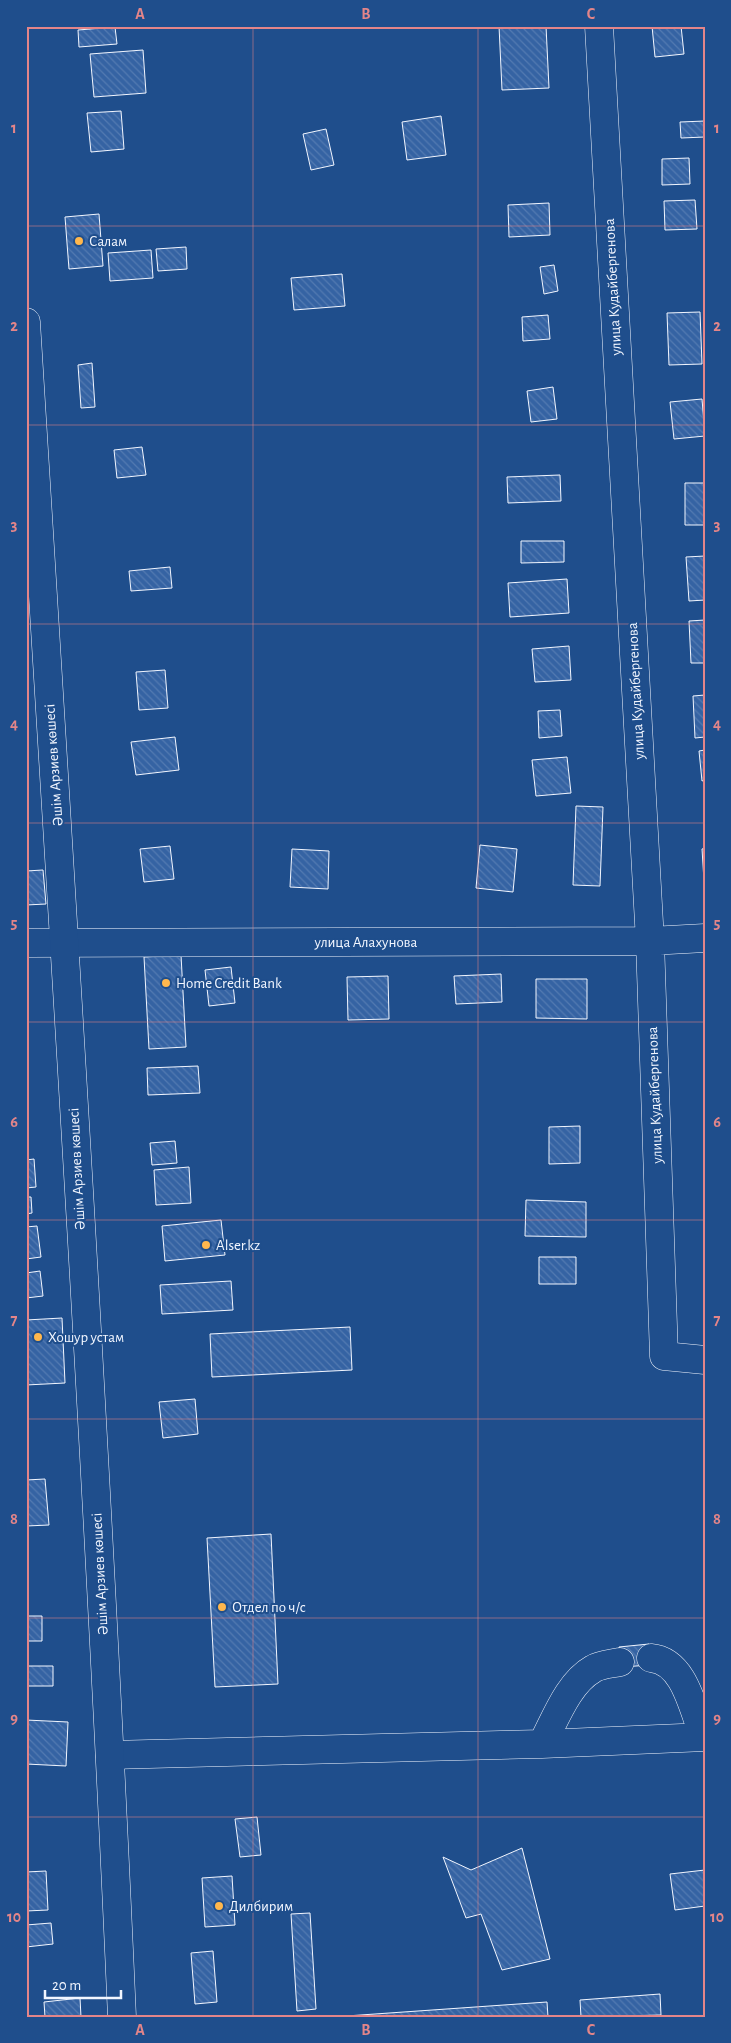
<svg xmlns="http://www.w3.org/2000/svg" width="731" height="2043" viewBox="0 0 731 2043" font-family="'Alegreya Sans',sans-serif">
	<style>
		.building { fill: url(#building-back-hatch); stroke: #f2f6ff }
		.lines { fill: none; stroke-linecap: round; stroke-linejoin: round }
		.minor-casing { stroke: #f2f6ff; stroke-width: 29 }
		.major-casing { stroke: #f2f6ff; stroke-width: 29 }
		.minor { stroke: #1f4e8c; stroke-width: 28 }
		.major { stroke: #1f4e8c; stroke-width: 28 }
		.grid { fill: none; stroke: #e38589; stroke-width: 1; stroke-opacity: 0.55 }
		.poi-dot { fill: #ffb74d; stroke: #1f4e8c; stroke-width: 2 }
		.labels { text-anchor: middle; dominant-baseline: central; stroke-width: 4; stroke-linejoin: round; paint-order: stroke }
		.poi-label { font-size: 15px; fill: #f2f6ff; stroke: #1f4e8c; text-anchor: start }
		.street-label { font-size: 15px; fill: #f2f6ff; stroke: #1f4e8c }
		.neatline { fill: none; stroke: #e38589; stroke-width: 2 }
		.grid-label { font-size: 16px; text-anchor: middle; font-weight: bold; fill: #e38589 }
	</style>
	<defs>
		<pattern id="building-back-hatch" width="6" height="6" patternUnits="userSpaceOnUse" patternTransform="scale(1.25)"><rect width="6" height="6" fill="#3563a3"/><path d="M-1 5l2 2M0 0l6 6M5-1l2 2" fill="none" stroke="#537ab1"/></pattern>
	</defs>
	<rect width="100%" height="100%" fill="#1f4e8c"/>
	<!-- building -->
	<path class="building" d="M499,26H546L549,88L502,90Z
		M652,26H681L684,54L655,57Z
		M115,27L117,44L79,47L78,30Z
		M143,50L146,93L94,97L90,54Z
		M121,111L124,149L91,152L87,113Z
		M441,116L446,155L407,160L402,122Z
		M705,121V137L681,138L680,122Z
		M326,129L334,165L311,170L303,134Z
		M689,158L690,184L662,185V159Z
		M695,200L697,229L665,230L664,201Z
		M549,203L550,235L509,237L508,205Z
		M99,214L103,266L69,269L65,217Z
		M186,247L187,269L158,271L156,249Z
		M151,250L153,278L110,281L108,253Z
		M554,265L558,291L544,294L540,267Z
		M342,274L345,306L294,310L291,278Z
		M700,312L702,364L669,365L667,313Z
		M548,315L550,339L523,341L522,317Z
		M92,363L95,407L81,408L78,365Z
		M553,387L557,419L531,422L527,391Z
		M702,399L705,436L674,439L670,402Z
		M142,447L146,475L117,478L114,450Z
		M560,475L561,501L508,503L507,477Z
		M685,483H705V525H685Z
		M521,541H564V562L521,563Z
		M705,556V600L689,601L686,557Z
		M170,567L172,588L131,591L129,571Z
		M567,579L569,613L510,617L508,583Z
		M705,620V663H691L689,621Z
		M569,646L571,680L535,682L532,649Z
		M165,670L168,708L139,710L136,672Z
		M705,695V737L695,738L693,696Z
		M560,710L562,736L539,738L538,711Z
		M175,737L179,770L136,775L131,742Z
		M705,750V780L702,781L699,751Z
		M567,757L571,793L536,796L532,760Z
		M576,806L603,807L600,886L573,885Z
		M480,845L517,849L513,892L476,888Z
		M170,846L174,879L144,882L140,849Z
		M705,848V880L704,881L702,849Z
		M292,849L329,851L328,889L290,887Z
		M43,870L46,904L26,905V871Z
		M181,955L186,1047L149,1049L144,957Z
		M231,967L235,1003L209,1006L205,970Z
		M501,974L502,1002L456,1004L454,976Z
		M388,976L389,1019L348,1020L347,977Z
		M536,979H587V1019L536,1018Z
		M198,1066L200,1093L148,1095L147,1068Z
		M580,1126V1163L549,1164V1127Z
		M175,1141L177,1163L152,1165L150,1143Z
		M34,1159L36,1187L26,1188V1160Z
		M189,1167L191,1203L156,1205L154,1170Z
		M26,1197H31L32,1213L26,1214Z
		M526,1200L586,1202V1237L525,1236Z
		M221,1220L225,1255L165,1261L162,1226Z
		M37,1226L41,1257L26,1259V1227Z
		M539,1257H576V1284H539Z
		M40,1271L43,1296L26,1298V1273Z
		M231,1281L233,1310L162,1314L160,1285Z
		M62,1318L65,1383L26,1385V1320Z
		M350,1327L352,1370L212,1377L210,1334Z
		M195,1399L198,1434L163,1438L159,1402Z
		M45,1479L49,1525L26,1526V1480Z
		M271,1534L278,1684L215,1687L207,1538Z
		M26,1616H42V1641H26Z
		M649,1644L651,1665L621,1667L619,1647Z
		M26,1666H53V1686H26Z
		M26,1720L68,1722L66,1766L26,1764Z
		M257,1817L261,1855L240,1857L235,1819Z
		M522,1848L550,1959L502,1970L481,1914L466,1918L443,1857L471,1870Z
		M705,1870V1906L675,1910L670,1874Z
		M46,1871L48,1910L26,1911V1872Z
		M232,1876L235,1925L205,1927L202,1878Z
		M310,1913L316,2009L297,2011L291,1914Z
		M51,1923L53,1944L26,1947V1925Z
		M213,1951L217,2002L195,2004L191,1953Z
		M660,1994L661,2015L581,2017L580,2000Z
		M80,1998L81,2017H45L44,2002Z
		M547,2002L548,2017H332Z"/>
	<g class="lines">
		<defs>
			<path id="minor" d="M599,26L650,941L664,1356L705,1360
				M26,943L650,941L705,938
				M651,1658C685,1661 693,1710 704,1737
				M542,1744C555,1720 568,1683 593,1669C601,1664 611,1664 620,1662
				M110,1755L542,1744L705,1737"/>
			<path id="major" d="M26,322C61,887 97,1451 122,2017"/>
		</defs>
		<!-- minor casing -->
		<use href="#minor" class="minor-casing"/>
		<!-- major casing -->
		<use href="#major" class="major-casing"/>
		<!-- minor -->
		<use href="#minor" class="minor"/>
		<!-- major -->
		<use href="#major" class="major"/>
	</g>
	<!-- grid -->
	<path class="grid" d="M253,26V2017M478,26V2017M26,226H705M26,425H705M26,624H705M26,823H705M26,1022H705M26,1220H705M26,1419H705M26,1618H705M26,1817H705"/>
	<!-- markers -->
	<g class="poi-dot">
		<circle cx="79" cy="241" r="5"/>
		<circle cx="166" cy="983" r="5"/>
		<circle cx="206" cy="1245" r="5"/>
		<circle cx="38" cy="1337" r="5"/>
		<circle cx="222" cy="1607" r="5"/>
		<circle cx="219" cy="1906" r="5"/>
	</g>
	<g class="labels">
		<!-- poi labels -->
		<g class="poi-label">
			<text x="89" y="241">Салам</text>
			<text x="176" y="983">Home Credit Bank</text>
			<text x="216" y="1245">Alser.kz</text>
			<text x="48" y="1337">Хошур устам</text>
			<text x="232" y="1607">Отдел по ч/с</text>
			<text x="229" y="1906">Дилбирим</text>
		</g>
		<!-- street labels -->
		<g class="street-label">
			<text transform="translate(613 287) rotate(-93)">улица Кудайбергенова</text>
			<text transform="translate(636 691) rotate(-93)">улица Кудайбергенова</text>
			<text transform="translate(54 765) rotate(-94)">Әшім Арзиев көшесі</text>
			<text x="366" y="942">улица Алахунова</text>
			<text transform="translate(655 1095) rotate(-92)">улица Кудайбергенова</text>
			<text transform="translate(77 1169) rotate(-93)">Әшім Арзиев көшесі</text>
			<text transform="translate(100 1574) rotate(-93)">Әшім Арзиев көшесі</text>
		</g>
	</g>
	<!-- border -->
	<rect width="731" height="2043" fill="none" stroke="#1f4e8c" stroke-width="55"/>
	<!-- scale -->
	<path d="M45 1990v8h76v-8" fill="none" stroke="#f2f6ff" stroke-width="2.5"/>
	<text x="52" y="1990" font-size="15" fill="#f2f6ff" stroke="#1f4e8c" stroke-width="4" paint-order="stroke">20 m</text>
	<rect x="28" y="28" width="676" height="1988" class="neatline"/>
	<g class="grid-label">
		<text x="140" y="19">A</text>
		<text x="366" y="19">B</text>
		<text x="591" y="19">C</text>
		<text x="14" y="133">1</text>
		<text x="717" y="133">1</text>
		<text x="14" y="331">2</text>
		<text x="717" y="331">2</text>
		<text x="14" y="530">3</text>
		<text x="717" y="530">3</text>
		<text x="14" y="729">4</text>
		<text x="717" y="729">4</text>
		<text x="14" y="928">5</text>
		<text x="717" y="928">5</text>
		<text x="14" y="1127">6</text>
		<text x="717" y="1127">6</text>
		<text x="14" y="1325">7</text>
		<text x="717" y="1325">7</text>
		<text x="14" y="1524">8</text>
		<text x="717" y="1524">8</text>
		<text x="14" y="1723">9</text>
		<text x="717" y="1723">9</text>
		<text x="14" y="1922">10</text>
		<text x="717" y="1922">10</text>
		<text x="140" y="2035">A</text>
		<text x="366" y="2035">B</text>
		<text x="591" y="2035">C</text>
	</g>
</svg>
